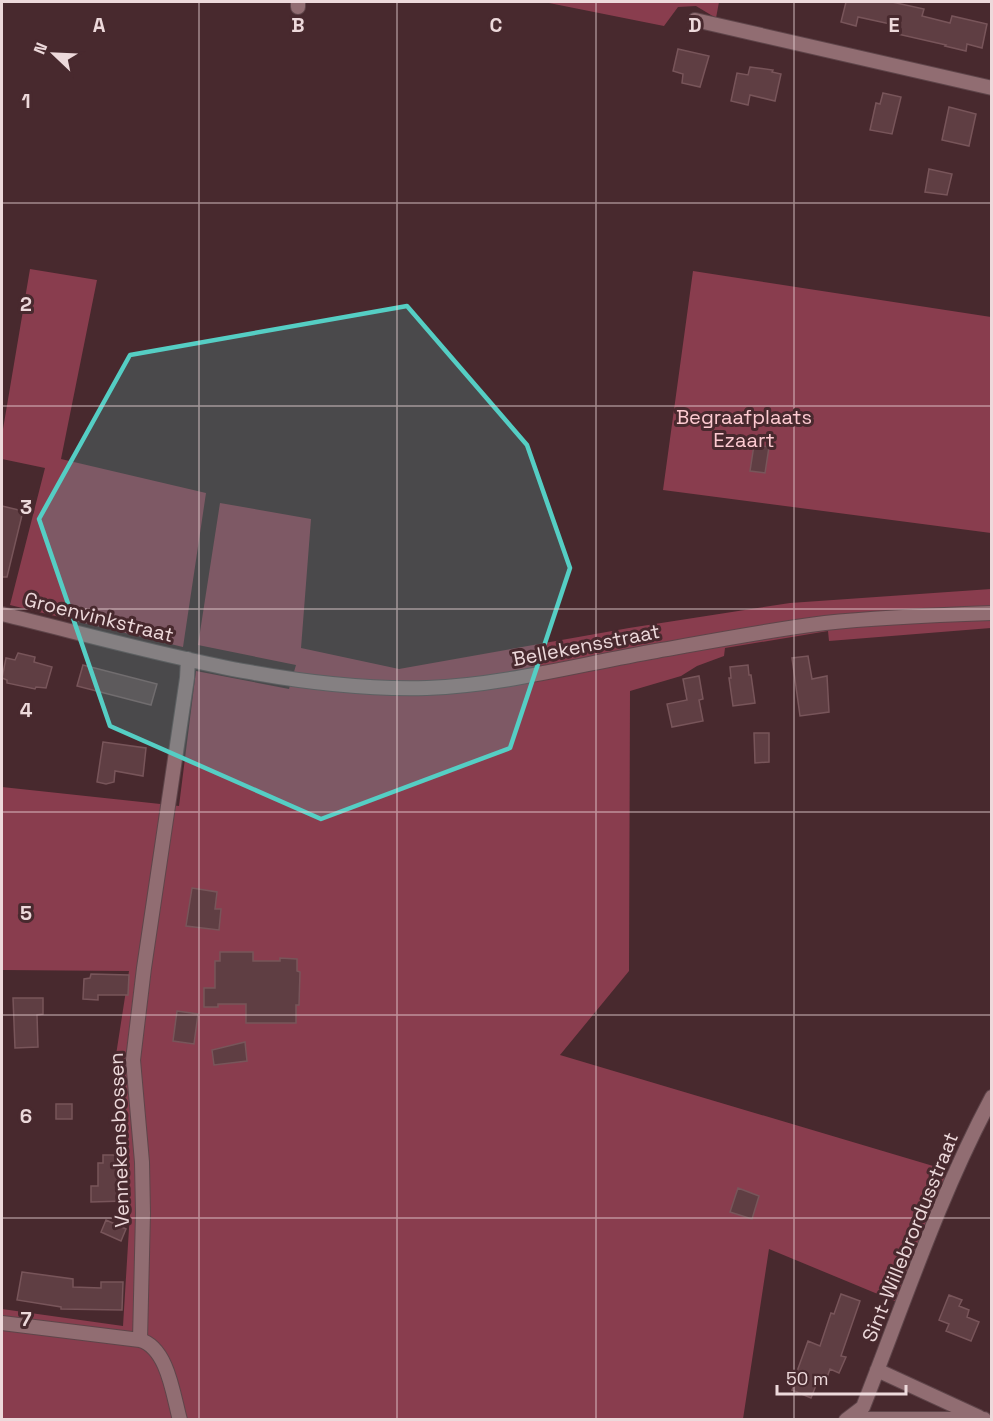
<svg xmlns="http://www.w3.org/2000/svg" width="993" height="1421" viewBox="0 0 993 1421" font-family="'Space Grotesk',sans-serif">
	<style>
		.green { fill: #893d4e }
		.building { fill: #5f3e43; stroke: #78555a; stroke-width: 1.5 }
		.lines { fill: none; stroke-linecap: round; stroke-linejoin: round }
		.minor-casing { stroke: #5f454a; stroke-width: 16 }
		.minor { stroke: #916d72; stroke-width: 14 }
		.marked { fill: #55cec4; fill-opacity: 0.2; stroke: #55cec4; stroke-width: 4.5; stroke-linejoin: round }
		.grid { fill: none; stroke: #edd9db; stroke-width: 1.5; stroke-opacity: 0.55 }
		.labels { text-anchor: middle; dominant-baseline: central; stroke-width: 6; stroke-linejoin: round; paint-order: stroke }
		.park-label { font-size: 20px; fill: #fdcad1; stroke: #48292e }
		.street-label { font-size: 20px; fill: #edd9db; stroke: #48292e }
		.grid-label { font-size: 20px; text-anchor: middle; font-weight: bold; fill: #edd9db; stroke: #48292e; stroke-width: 6; stroke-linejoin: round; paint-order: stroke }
	</style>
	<rect width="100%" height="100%" fill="#48292e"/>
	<!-- green -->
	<path class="green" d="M544,2H719L716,18L696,6L678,7L664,26Z
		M30,269L97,280L61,459L206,493L183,647L10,605L45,468L2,459V435Z
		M693,271L991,317V533L663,490Z
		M220,503L311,519L301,648L399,669L629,628L790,603L991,589V628L829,641L828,631L725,648L724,656L697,666L681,676L630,691L629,971L560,1055L950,1171L897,1302L769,1249L743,1419H2V1309L123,1326L130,1212L128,1131L116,1055L129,971L2,970V787L179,806L196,671L289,689L296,665L198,645Z"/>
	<!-- building -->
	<path class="building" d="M846,2H892L924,9L922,16L950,23L952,16L987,24L982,48L967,44L966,51L945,46L946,45L893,33L895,25L858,17L856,26L841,22Z
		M678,49L709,56L700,87L682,83L683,74L673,71Z
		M750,67L773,70L772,72L781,74L775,101L750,95L748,105L731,101L737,73L748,75Z
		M883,93L901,97L892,134L870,130L876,103L880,104Z
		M949,107L976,114L969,146L942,140Z
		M929,169L952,174L947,195L925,192Z
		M754,445L769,447L765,473L750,471Z
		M2,506L23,511L7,577H2Z
		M18,653L35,657L34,662L52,667L46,688L36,687L35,689L7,683V680L2,678L6,658L15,660Z
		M808,656L812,679L827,676L829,712L800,716L792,658Z
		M83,665L157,684L151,705L77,686Z
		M748,665L749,675H751L755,703L733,706L729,678H731L730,667Z
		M699,676L703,699L699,700L703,721L672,727L667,704L687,700L683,679Z
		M754,733H769V762L755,763Z
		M103,742L146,748L143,776L115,771L114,782L106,784L97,782Z
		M192,888L217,892L215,909H221L219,930L186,926Z
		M220,952H253V961H280V958L297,959V971L300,972L299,1005H296V1023H246V1004H218V1007H204V988H215V961H220Z
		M91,974L129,975L128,995H98V1000L83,999L84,979L90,978Z
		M13,998H43V1014L37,1015L38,1047L15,1048Z
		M177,1011L198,1014L194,1044L173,1041Z
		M245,1042L247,1061L214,1065L212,1050Z
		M56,1104H72V1119H56Z
		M103,1155H124L125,1201L91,1202V1186H98V1163H103Z
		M738,1188L759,1196L752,1219L730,1212Z
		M106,1220L126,1229L121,1241L101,1232Z
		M22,1272L73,1279V1287L101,1288V1282H123L122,1310L61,1309V1307L17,1300Z
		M841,1294L860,1301L841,1356L846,1357L839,1373L830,1369L824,1386L817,1383L811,1398L792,1390L797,1378L795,1377L808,1341L820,1346L831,1313L834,1314Z
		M949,1295L962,1300L959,1306L969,1310L967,1317L979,1322L971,1341L946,1331L949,1324L939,1320Z"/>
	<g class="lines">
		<defs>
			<path id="minor" d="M298,7V2
				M695,20L992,88
				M2,614C139,647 285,692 427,688C504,685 581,664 656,651C712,641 769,630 825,623C880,617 936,615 992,613
				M2,1323L140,1340L143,1213L142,1162L133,1060L144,968L187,678L188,659
				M140,1340C168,1348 173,1395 180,1420
				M877,1370L979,1417
				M854,1416L867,1419H984
				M846,1420L863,1407C904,1303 939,1196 992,1097"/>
		</defs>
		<!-- minor casing -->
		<use href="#minor" class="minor-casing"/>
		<!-- minor -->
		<use href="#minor" class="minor"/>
	</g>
	<!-- marked area -->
	<path class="marked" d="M407,306L527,445L570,568L510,748L321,819L110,726L39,519L130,355Z"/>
	<!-- grid -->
	<path class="grid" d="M199,2V1420M397,2V1420M596,2V1420M794,2V1420M2,203H992M2,406H992M2,609H992M2,812H992M2,1015H992M2,1218H992"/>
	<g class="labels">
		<!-- park labels -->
		<g class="park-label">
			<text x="744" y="417">Begraafplaats<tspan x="744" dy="23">Ezaart</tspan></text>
		</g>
		<!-- street labels -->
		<g class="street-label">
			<text transform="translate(99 617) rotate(14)">Groenvinkstraat</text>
			<text transform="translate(586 645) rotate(-11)">Bellekensstraat</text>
			<text transform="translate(119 1140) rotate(-92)">Vennekensbossen</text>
			<text transform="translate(910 1237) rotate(-68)">Sint-Willebrordusstraat</text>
		</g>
	</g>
	<g class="grid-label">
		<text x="99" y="32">A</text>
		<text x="298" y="32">B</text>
		<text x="496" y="32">C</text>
		<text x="695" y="32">D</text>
		<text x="894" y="32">E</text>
		<text x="26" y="108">1</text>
		<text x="26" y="311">2</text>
		<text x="26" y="514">3</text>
		<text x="26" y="717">4</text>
		<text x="26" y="920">5</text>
		<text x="26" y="1123">6</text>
		<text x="26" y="1326">7</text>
	</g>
	<!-- border -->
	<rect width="993" height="1421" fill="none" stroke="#edd9db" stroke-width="6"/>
	<!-- north arrow -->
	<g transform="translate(54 54) rotate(293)" stroke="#48292e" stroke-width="4.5" paint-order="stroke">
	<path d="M0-4.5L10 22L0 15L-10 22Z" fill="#edd9db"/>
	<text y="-9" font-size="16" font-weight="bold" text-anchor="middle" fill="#edd9db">N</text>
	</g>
	<!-- scale -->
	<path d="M777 1385v9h129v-9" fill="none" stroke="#edd9db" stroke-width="3"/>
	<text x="786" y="1385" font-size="18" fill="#edd9db" stroke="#48292e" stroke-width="4.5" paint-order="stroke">50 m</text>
</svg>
